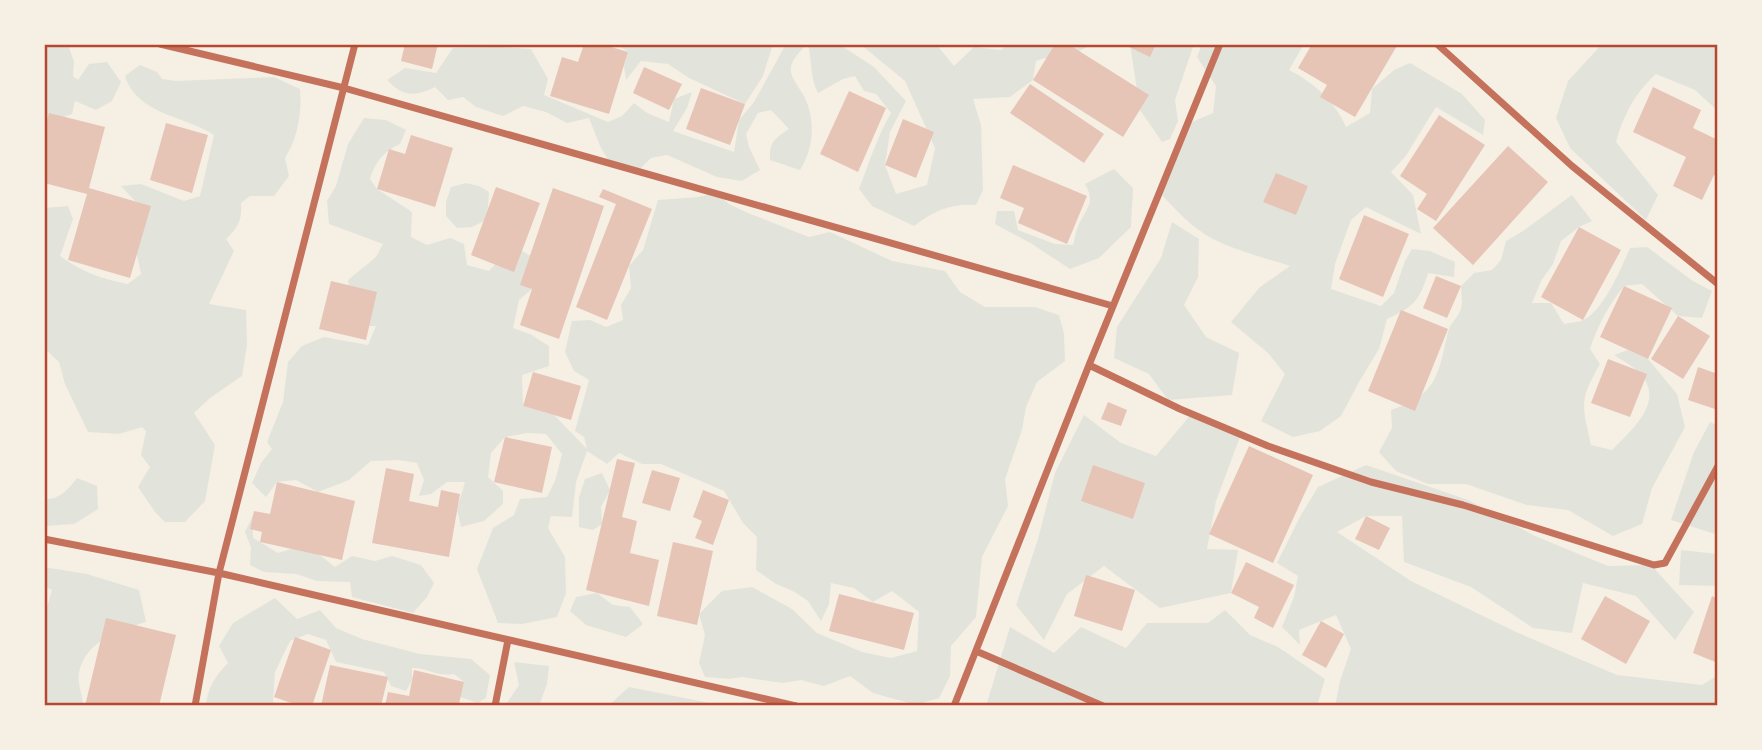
<svg xmlns="http://www.w3.org/2000/svg" width="1762" height="750" viewBox="0 0 1762 750" font-family="Signika,sans-serif">
	<style>
		.green { fill: #e2e4dc }
		.building { fill: #e6c5b7 }
		.lines { fill: none; stroke-linecap: round; stroke-linejoin: round }
		.minor { stroke: #c5725c; stroke-width: 7 }
		.neatline { fill: none; stroke: #b5482f; stroke-width: 2.5 }
	</style>
	<rect width="100%" height="100%" fill="#f6efe4"/>
	<!-- green -->
	<path class="green" d="M46,44H68L74,62L73,76L78,80L89,64L107,62L121,82L112,101L96,110L75,101L72,114L46,123L44,121Z
		M616,44H773L763,76L745,104L689,78L668,64L641,61L626,80L624,67L628,52Z
		M786,44H807C801,51 789,61 791,72C792,79 800,89 804,96C816,120 814,148 800,170L770,160C769,142 775,138 789,129L771,110L758,113L746,134L749,147L760,170L742,181L717,177L667,155L651,158L638,171L610,163L600,146L589,118L567,123L546,112L523,106L503,116L476,107L463,97L448,100L435,87C415,97 403,97 387,80L405,68L436,73L453,48L500,47L531,49L548,79L544,95L608,122L622,116L634,103L647,113L669,122L674,99L692,92L687,108L673,131L734,152L739,120L754,102Z
		M808,44H839L874,67L906,101L890,132L885,165L896,194L927,185L935,148L905,81L860,44H936L954,66L974,47L1001,50L1009,44H1088L1089,46C1069,58 1056,53 1036,61L1033,80L1010,97L973,99L981,125L983,190L976,205C950,203 934,211 914,226L872,206L859,189C869,163 877,137 891,113L876,94L864,91L855,76L843,79L818,93C810,79 812,60 808,44Z
		M1130,44H1194L1175,100L1178,121L1170,139L1162,142L1140,110Z
		M1202,44H1304L1289,70C1314,83 1335,101 1346,127L1370,113L1372,89L1394,70L1410,63L1462,94L1485,120L1483,135L1436,107L1405,157L1391,172L1413,195L1421,234L1366,207L1351,220L1335,264L1331,289L1381,306L1394,293L1405,261L1412,249L1430,251L1455,262L1454,277L1428,273C1419,302 1414,306 1387,319L1379,349L1359,382L1341,416L1320,431L1293,437L1261,421L1285,374L1268,353L1231,322L1260,287L1290,266C1265,258 1237,251 1213,239C1193,229 1175,209 1159,192L1187,124L1213,113L1216,86L1197,57Z
		M1602,44H1718V111L1695,90L1656,74C1635,93 1624,114 1616,142L1658,195L1646,220L1570,148L1556,118L1568,81Z
		M140,65L157,72L162,79L176,81L274,77L300,89C302,113 298,137 285,158L289,176L274,196H250L241,203C242,219 239,227 226,239L234,251L209,304L246,310L247,345L242,376L210,398L194,413L215,445L205,501L185,522H165L155,512L138,487L150,467L141,455L146,431L142,427L119,434L88,432L65,384L59,362L44,348V208L68,206L73,219L60,256C82,272 102,279 128,284L141,274L137,255L136,202L121,186L141,184L184,201L200,196L214,135C185,116 136,114 125,76Z
		M364,118L386,120L406,130L400,144C383,152 376,161 370,179L377,189L412,212L411,237L427,245L450,238L464,244L467,265L489,271L499,260L522,251L545,264L532,289L519,300L513,328L530,334L549,346V366L522,375L523,406L554,415L587,449L584,437L575,431L589,380L574,371L565,352L572,321L590,320L606,327L623,320L621,305L631,288L629,266L643,250L658,200L698,197L716,193L729,204L748,213L809,237L830,232L892,261L945,271L960,292L985,307H1035L1059,315L1064,334L1065,361L1037,382L1026,407L1022,430L1005,479L1008,506L982,557L976,617L951,646L950,676L939,698L916,705L873,693L850,676L824,686L801,680L783,683L742,677L730,679L705,677L699,663L705,635L699,614L722,591L752,587L792,609L817,633L862,652L891,658L917,651L919,612L892,591L873,602L854,588L831,583L829,604L821,621L808,601L793,591L776,584L756,570L757,537L743,523L724,491L661,464H642L619,453L607,464L587,451L576,482L572,517L551,516L548,528L565,557L566,593L557,617L522,624L498,623L477,569L493,528L514,515L520,499L547,497L555,481L562,454L546,434L527,433L505,437L491,453L488,477L503,491V504L484,521L461,527L457,509L465,482H447L431,494L419,496L424,480L417,463L399,460L371,461L349,480L318,492L296,480L277,482L266,497L252,483L261,463L272,449L267,442L283,402L288,362L302,346L324,337L368,345L376,326H355L348,280L376,257L383,244L329,224L327,201L336,186L348,144Z
		M1114,169L1133,188L1131,227L1099,258L1070,269L1032,244L995,224L997,211H1014L1018,230L1055,244L1073,245C1075,238 1076,229 1080,222C1088,207 1095,201 1085,184Z
		M466,183L479,186L489,192L488,208L484,221L472,227L457,228L446,216V202L451,187Z
		M1572,195L1592,221L1579,227L1561,241L1553,264L1541,281L1532,303H1551L1564,324C1569,323 1576,322 1581,321C1603,313 1621,268 1630,248L1647,247L1693,281L1712,291L1702,318L1678,316L1642,284L1624,286C1608,306 1598,325 1590,349L1600,364C1579,401 1582,404 1591,445L1612,450C1627,434 1658,409 1647,384C1642,371 1625,362 1614,355L1628,350L1648,359L1677,394L1685,427L1652,488L1642,524L1613,536L1568,510L1527,505L1466,484H1428L1396,471L1379,452L1392,428L1391,410C1438,395 1438,374 1448,332C1450,323 1459,317 1461,308C1463,302 1461,293 1461,286L1474,273L1492,270L1501,260L1506,241L1523,231Z
		M1172,222L1199,239L1198,277L1184,305L1206,337L1239,353L1232,395L1168,400L1149,374L1114,358L1117,327L1161,258Z
		M1193,412L1240,437L1216,501L1207,549L1238,550L1231,593L1160,608L1104,566L1067,594L1044,640L1016,605L1038,539L1055,473L1084,415L1121,443L1156,456Z
		M1710,422L1718,426V535L1671,520L1694,452Z
		M1366,465L1468,500L1535,536L1608,566L1651,565L1694,612L1675,640L1636,596L1583,583L1572,633L1533,628L1471,587L1404,562L1402,516H1366L1337,532L1411,581L1516,632L1617,675L1702,685L1718,675V706H1335L1340,681L1351,649L1336,615L1299,630L1300,645L1282,627L1294,597L1298,576L1277,563L1301,515L1318,487Z
		M602,473L610,490L601,507L602,524L593,530L579,527V497L585,479Z
		M77,478L97,486L98,509L74,524L44,526V499C59,500 68,490 77,478Z
		M253,515V538L278,553L301,546L321,556L335,567L352,556L375,561L392,556L421,565L434,583L427,597L413,613L352,597L350,582L317,581L296,574L264,572L250,565L251,547L245,532Z
		M1681,550L1718,554V586L1679,585Z
		M44,567L87,574L139,590L146,622C119,630 85,641 79,673C77,683 83,696 83,706H44V618L52,590L44,586Z
		M597,593L613,605L630,607L643,624L626,637L586,625L570,611L576,597Z
		M275,598L297,619L320,610L336,628L362,639L420,654L471,659L490,675L486,698L478,703L460,697L464,682L454,674C434,677 430,668 412,668V680L406,691L391,686L384,672L336,662L326,640L308,634L290,641L275,672L273,702L287,706H206C207,688 216,675 228,663L219,646L233,623Z
		M1225,610L1250,635L1278,647L1325,679L1317,706H986L1010,627L1054,653L1081,627L1126,648L1147,623H1208Z
		M514,662L549,666L547,684L539,706H509L507,703L519,685Z
		M629,687L725,706H608Z"/>
	<!-- building -->
	<path class="building" d="M405,44H438L432,69L401,61Z
		M584,44H601L628,52L609,114L550,96L562,57L578,62Z
		M1055,44H1068L1149,95L1123,137L1033,80Z
		M1123,44H1156L1150,57Z
		M1312,44H1398L1355,117L1320,97L1327,85L1298,68Z
		M644,67L682,84L669,110L633,93Z
		M1030,84L1104,134L1084,163L1010,113Z
		M1653,87L1701,110L1693,128L1718,140V177L1714,175L1702,200L1673,186L1686,157L1633,132Z
		M701,88L745,104L730,145L686,129Z
		M849,91L886,108L858,172L820,154Z
		M49,113L105,127L89,188L151,206L130,278L68,260L87,194L44,183V132Z
		M1439,115L1485,145L1436,221L1417,209L1427,194L1400,176Z
		M903,119L934,132L916,178L885,165Z
		M166,123L208,135L192,193L150,180Z
		M411,135L453,148L435,207L377,189L389,149L405,154Z
		M1508,146L1548,182L1473,265L1433,228Z
		M1013,165L1087,196L1067,244L1018,223L1024,208L1000,198Z
		M1276,173L1308,186L1296,215L1263,202Z
		M496,187L540,203L514,272L471,255Z
		M553,188L604,206L559,339L520,325L532,289L520,285Z
		M603,189L652,209L607,320L576,307L616,204L599,197Z
		M1364,215L1409,234L1383,297L1339,279Z
		M1579,227L1621,250L1583,320L1541,297Z
		M1436,276L1461,286L1447,318L1423,308Z
		M331,281L377,292L366,340L319,329Z
		M1624,286L1672,308L1648,359L1600,337Z
		M1401,310L1448,329L1415,411L1368,391Z
		M1678,316L1710,336L1683,379L1651,359Z
		M1608,359L1647,374L1630,417L1591,403Z
		M1698,367L1718,374V410L1688,400Z
		M533,372L581,386L571,420L523,406Z
		M1108,402L1127,410L1121,426L1101,419Z
		M505,437L552,447L542,493L494,482Z
		M1249,446L1313,475L1273,563L1209,534Z
		M617,459L635,463L622,517L637,521L630,553L659,560L649,606L586,590Z
		M1093,465L1145,483L1133,519L1081,501Z
		M386,468L414,474L409,501L438,507L441,490L460,494L449,557L372,543Z
		M652,470L680,478L670,511L642,503Z
		M277,482L355,501L342,560L260,542L262,532L250,529L254,511L270,514Z
		M703,490L729,500L713,545L695,538L702,521L693,517Z
		M1366,516L1390,528L1379,550L1355,539Z
		M673,542L713,551L697,625L657,616Z
		M1246,562L1294,585L1273,628L1254,618L1259,607L1231,593Z
		M1086,575L1135,590L1122,631L1074,616Z
		M839,594L914,613L904,650L829,631Z
		M1605,596L1650,621L1626,664L1581,639Z
		M1712,596L1718,599V663L1693,653Z
		M106,618L176,635L159,706H85Z
		M1321,621L1344,634L1326,668L1302,655Z
		M295,637L331,650L312,706H300L274,697Z
		M330,665L388,677L381,706H321Z
		M414,670L464,682L459,704L465,706H385L388,692L409,696Z"/>
	<g class="lines">
		<!-- minor -->
		<path class="minor" d="M160,44L344,88L1113,306
			M1437,44L1572,166L1718,284
			M1089,365L1180,409L1268,446L1371,482L1463,505L1654,565L1665,563L1718,466
			M44,539L219,573L796,706
			M976,651L1103,706
			M195,706L219,573L355,44
			M495,706L508,640
			M954,706L1089,365L1220,44"/>
	</g>
	<!-- border -->
	<rect width="1762" height="750" fill="none" stroke="#f6efe4" stroke-width="91"/>
	<rect x="46" y="46" width="1670" height="658" class="neatline"/>
</svg>
